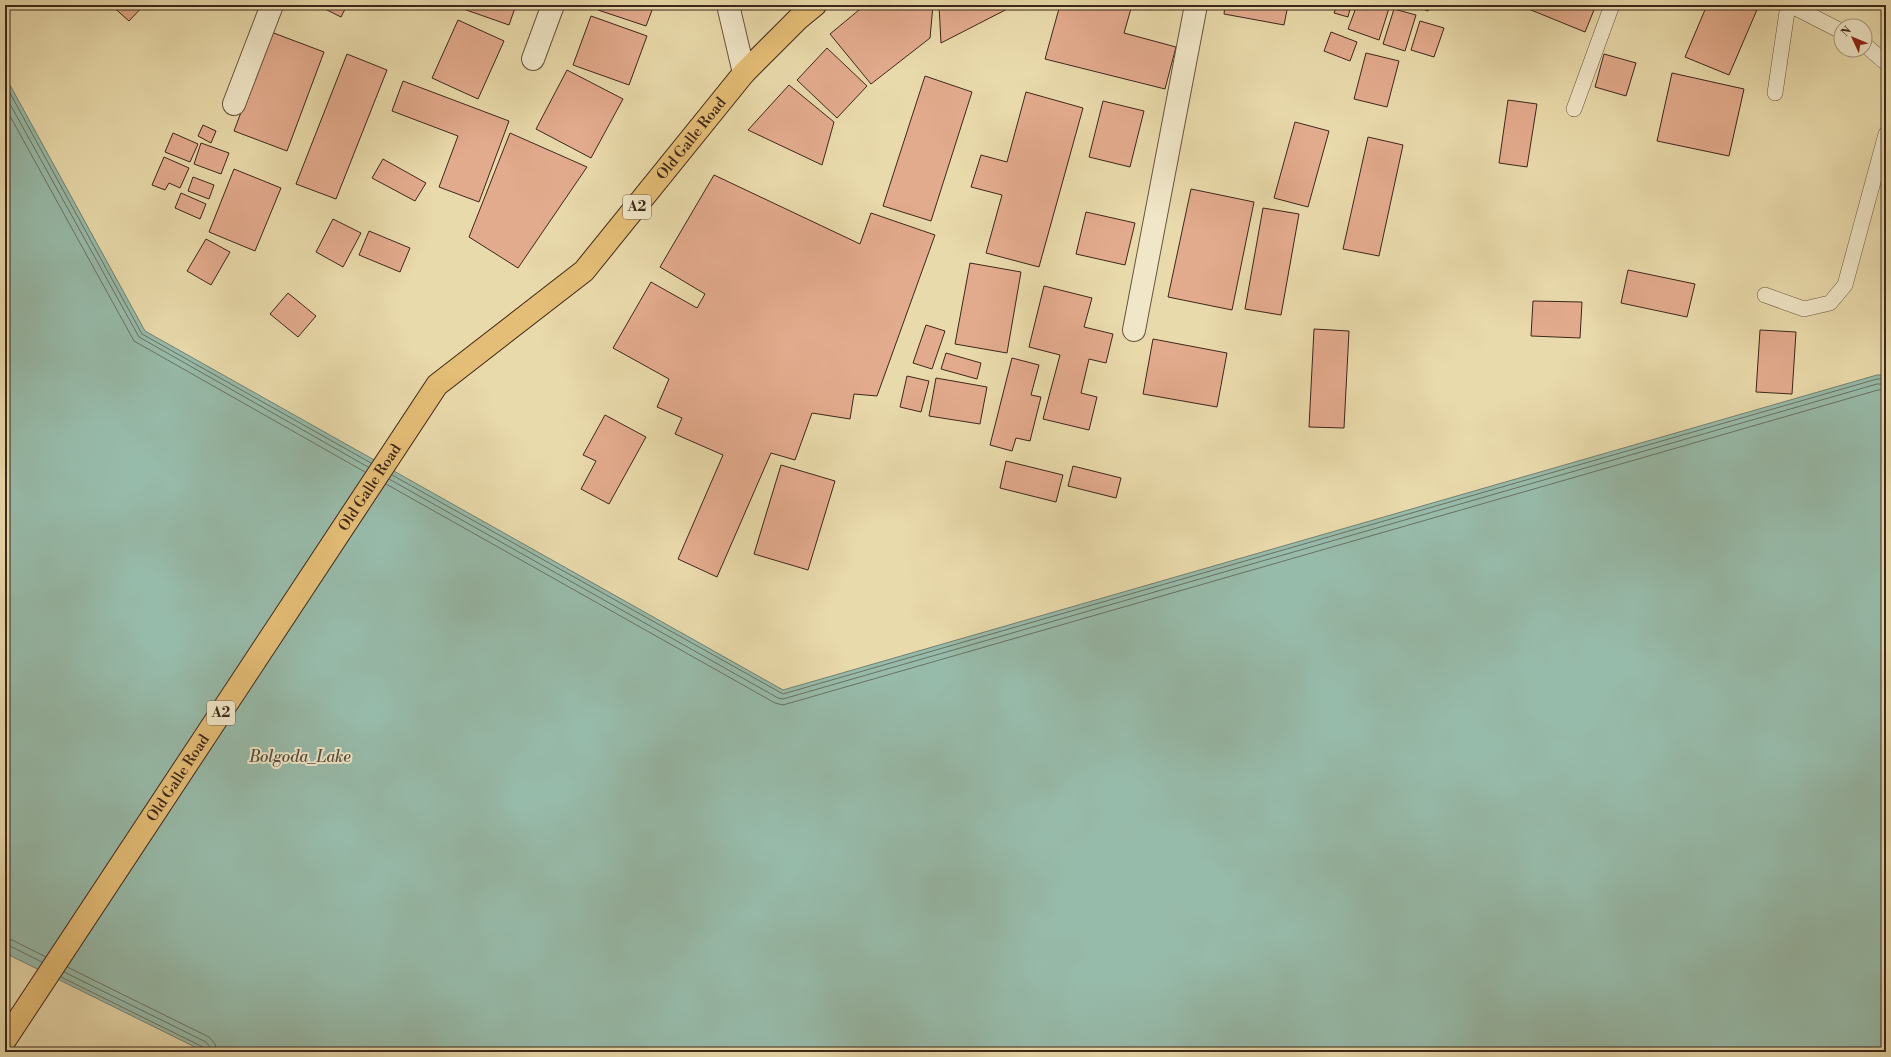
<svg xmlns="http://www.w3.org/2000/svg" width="1891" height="1057" viewBox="0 0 1891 1057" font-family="'Libre Bodoni',serif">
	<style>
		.water { fill: #97bbaa; stroke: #738070 }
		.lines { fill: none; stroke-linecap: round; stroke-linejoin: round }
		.shore { stroke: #6a7162; stroke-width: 1 }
		.building { fill: #e3ab8d; stroke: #3d2719 }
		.lane-casing { stroke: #68543e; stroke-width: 16 }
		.street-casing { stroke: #68543e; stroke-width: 24 }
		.highway-casing { stroke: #3d2719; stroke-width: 24 }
		.lane { stroke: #f1e7c8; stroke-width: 15 }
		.street { stroke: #f1e7c8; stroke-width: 22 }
		.highway { stroke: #e4bd76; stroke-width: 22 }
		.labels { text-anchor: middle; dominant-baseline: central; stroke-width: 4; stroke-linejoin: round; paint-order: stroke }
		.shield { fill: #f1e7c8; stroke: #73614e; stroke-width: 1 }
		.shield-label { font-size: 14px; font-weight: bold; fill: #3d2719 }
		.street-label { font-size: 15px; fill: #3d2719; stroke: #f1e7c8 }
		.water-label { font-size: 16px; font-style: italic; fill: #544c3d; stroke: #f1e7c8 }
	</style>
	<rect width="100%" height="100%" fill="#e9daab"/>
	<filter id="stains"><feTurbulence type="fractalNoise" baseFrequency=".005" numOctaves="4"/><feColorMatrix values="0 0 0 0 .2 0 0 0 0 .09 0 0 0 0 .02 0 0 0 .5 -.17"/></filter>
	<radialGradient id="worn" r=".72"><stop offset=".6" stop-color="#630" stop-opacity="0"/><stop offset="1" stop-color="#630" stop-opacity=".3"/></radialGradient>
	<!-- water -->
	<path class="water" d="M5,76L145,331L783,690L1877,375H1886V1052H205L5,953Z"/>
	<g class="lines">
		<!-- shore -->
		<path class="shore" d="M5,84L142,334L371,463
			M5,95L139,337L368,467
			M5,107L134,341L365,472
			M392,475L783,694L1877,379H1886
			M389,479L778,698L783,699L1877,384H1886
			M386,484L775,703L783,705L1878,390H1886
			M5,939L12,940L46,957
			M5,945L10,946L42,962
			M67,967L209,1037L215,1044L217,1052
			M64,972L206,1042L210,1047L211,1052
			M61,977L203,1047L206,1052"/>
	</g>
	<!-- building -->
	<path class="building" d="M111,5H144L129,21Z
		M317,5H347L341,17Z
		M452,5H516L509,25Z
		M600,5H654L646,26L598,10Z
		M865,5H933L930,38L871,84L830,34Z
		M939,5H1015L941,43Z
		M1060,5H1132L1124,33L1176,47L1165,89L1045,59Z
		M1225,5H1288L1284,25L1224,14Z
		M1337,5H1351L1348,17L1334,13Z
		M1357,5H1390L1379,40L1348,29Z
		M1411,5H1431L1428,11Z
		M1527,5H1596L1585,32L1526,8Z
		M1707,5H1759L1729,75L1685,57Z
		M1394,9L1416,15L1405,51L1383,44Z
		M591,16L647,36L629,85L573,65Z
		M458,20L504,41L478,99L432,78Z
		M1420,21L1444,28L1434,57L1411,50Z
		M271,32L324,52L287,151L234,131Z
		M1331,32L1357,42L1350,61L1324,51Z
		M827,48L867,86L837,118L797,80Z
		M1366,53L1399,61L1387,107L1354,99Z
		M347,54L387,70L336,199L296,184Z
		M1604,54L1636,63L1626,96L1595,87Z
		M567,70L623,99L591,158L536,129Z
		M1672,73L1744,89L1729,156L1657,141Z
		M925,76L972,92L931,221L883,206Z
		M403,81L509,121L479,202L439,187L458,136L392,111Z
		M789,85L834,122L822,165L748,130Z
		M1026,92L1083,108L1039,267L986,253L1002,195L971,187L981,155L1007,162Z
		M1508,100L1537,104L1527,167L1499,163Z
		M1103,101L1144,111L1130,167L1089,157Z
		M1295,122L1329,131L1308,207L1274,198Z
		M203,125L216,131L211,143L198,136Z
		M173,133L198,144L190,162L165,152Z
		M510,133L587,167L518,268L469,237Z
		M1368,137L1403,145L1379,256L1343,249Z
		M201,143L229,153L221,174L194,164Z
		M164,157L189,168L180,188L169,183L165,190L152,185Z
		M383,159L426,183L415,201L372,178Z
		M234,169L281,188L255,251L209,232Z
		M714,175L860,244L871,213L935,235L877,396L854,394L850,419L812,413L795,460L771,453L717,577L678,559L723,455L675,434L682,418L657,407L669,379L613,348L651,282L697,308L705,294L660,267Z
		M193,177L214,185L209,199L188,191Z
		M1191,189L1254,202L1232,310L1168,297Z
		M181,193L206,204L200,219L175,208Z
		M1263,208L1299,214L1281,315L1245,309Z
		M1086,212L1135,223L1125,265L1076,254Z
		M333,219L361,233L343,267L316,252Z
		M369,231L410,248L400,272L359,255Z
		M206,239L230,252L211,285L187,271Z
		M970,263L1021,272L1007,353L955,344Z
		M1628,270L1695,284L1687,317L1621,303Z
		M1044,286L1092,298L1084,327L1113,334L1106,363L1089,359L1081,393L1097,397L1089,430L1043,419L1060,355L1029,347Z
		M288,293L316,316L298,337L270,314Z
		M1533,301L1582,302L1580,338L1531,336Z
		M926,325L945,331L932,369L913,363Z
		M1314,329L1349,331L1344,428L1309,427Z
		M1760,330L1796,332L1792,394L1756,392Z
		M1153,339L1227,353L1217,407L1143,394Z
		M946,353L981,363L977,379L941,369Z
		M1012,358L1039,365L1031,395L1041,397L1030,441L1016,438L1012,451L990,445Z
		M907,376L929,381L921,412L900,407Z
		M936,378L987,387L980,424L929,416Z
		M605,415L646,437L609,504L581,489L596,461L583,455Z
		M1006,461L1063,475L1056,502L1000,488Z
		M781,465L835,481L808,570L754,554Z
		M1073,466L1121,478L1116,498L1068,486Z"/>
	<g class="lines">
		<defs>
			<path id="lane" d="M1790,5L1841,31
				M1865,45L1886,63
				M1775,93L1788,5
				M1574,109L1612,5
				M1765,295L1804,309L1830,303L1845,285L1886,134"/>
			<path id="street" d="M728,5L744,73
				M533,59L553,5
				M234,104L272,5
				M1134,330L1196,5"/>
			<g id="highway">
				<path id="s1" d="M5,1040L437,385L584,271L744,73L798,19L815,5"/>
			</g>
		</defs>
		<!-- lane casing -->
		<use href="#lane" class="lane-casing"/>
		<!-- street casing -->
		<use href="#street" class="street-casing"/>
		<!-- highway casing -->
		<use href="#highway" class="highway-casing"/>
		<!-- lane -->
		<use href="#lane" class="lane"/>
		<!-- street -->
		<use href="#street" class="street"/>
		<!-- highway -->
		<use href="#highway" class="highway"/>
	</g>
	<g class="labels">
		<!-- shield labels -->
		<g class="shield">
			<rect x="623" y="195" width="28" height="24" rx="3"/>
			<rect x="207" y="701" width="28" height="24" rx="3"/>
		</g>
		<g class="shield-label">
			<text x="637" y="207">A2</text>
			<text x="221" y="713">A2</text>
		</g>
		<!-- street labels -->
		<g class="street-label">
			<text stroke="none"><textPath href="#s1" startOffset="1141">Old Galle Road</textPath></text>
			<text stroke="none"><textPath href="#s1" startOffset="662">Old Galle Road</textPath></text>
			<text stroke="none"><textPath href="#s1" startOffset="314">Old Galle Road</textPath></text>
		</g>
		<!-- water labels -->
		<g class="water-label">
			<text x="300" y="757">Bolgoda_Lake</text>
		</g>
	</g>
	<!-- margin -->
	<rect width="1891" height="1057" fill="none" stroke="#e9daab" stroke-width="20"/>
	<rect x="6" y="6" width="1879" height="1045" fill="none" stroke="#3d2719" stroke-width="2"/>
	<rect x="10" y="10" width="1871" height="1037" fill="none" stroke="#3d2719"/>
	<!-- north arrow -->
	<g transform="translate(1853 38) rotate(314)"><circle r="19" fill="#f1e7c8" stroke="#a99a82"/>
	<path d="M0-3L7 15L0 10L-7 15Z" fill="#8f2418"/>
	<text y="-6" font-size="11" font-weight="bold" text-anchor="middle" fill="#3d2719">N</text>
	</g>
	<rect width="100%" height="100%" filter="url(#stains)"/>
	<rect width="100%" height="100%" fill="url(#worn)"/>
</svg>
